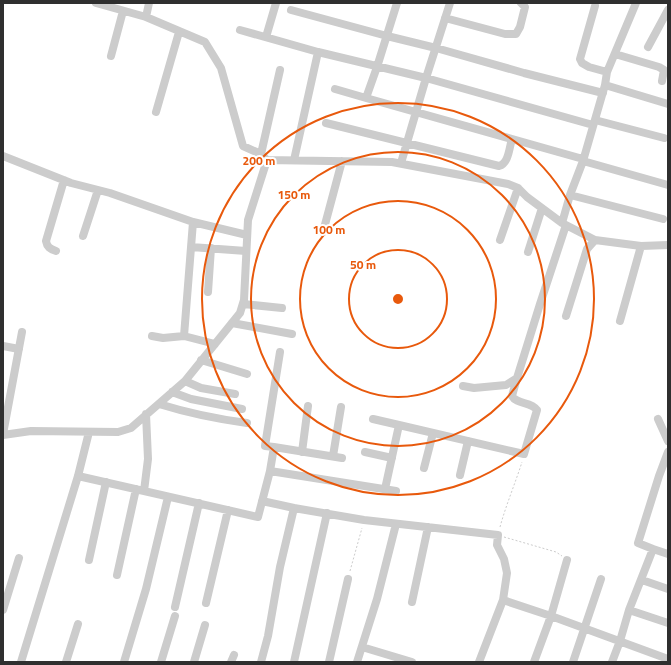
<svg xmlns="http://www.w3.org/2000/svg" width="671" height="665" viewBox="0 0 671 665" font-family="'Titillium Web',sans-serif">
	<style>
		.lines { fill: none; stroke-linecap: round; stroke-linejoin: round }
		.path { stroke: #ccc; stroke-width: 1; stroke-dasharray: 2 2; stroke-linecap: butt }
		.street { stroke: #ccc; stroke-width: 8 }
		.ring { fill: none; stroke: #e8590c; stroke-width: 2 }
		.centre { fill: #e8590c; stroke: #fff; stroke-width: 2 }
		.ring-label { font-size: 12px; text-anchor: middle; font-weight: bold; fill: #e8590c; stroke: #fff; stroke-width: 4; stroke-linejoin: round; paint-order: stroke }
	</style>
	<rect width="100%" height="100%" fill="#fff"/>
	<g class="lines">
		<!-- path -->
		<path class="path" d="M500,527C506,505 515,484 522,462
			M504,537L556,552L562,556
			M350,571L362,528"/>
		<!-- street -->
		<path class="street" d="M96,3L146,17L205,42L221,68L243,146L261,154L267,160
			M397,3L377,67L366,98L583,159
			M595,6L580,59L582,63L589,67L607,72
			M291,10L387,36L436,48L524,73L603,93
			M146,17L149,3
			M445,18L505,34H516L520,27L525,7L521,3
			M240,30L318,52L426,78L593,125
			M266,37L276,3
			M648,47L668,10
			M615,54L659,67L664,70L662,81
			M111,56L123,11
			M605,85L668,104
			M335,89L366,98
			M156,112L179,32
			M595,120L664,138
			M326,123L499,166C509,163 509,148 512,139
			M261,154L280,70
			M3,156L71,183L110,193L193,222L247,235
			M294,160L318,52
			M583,161L668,185
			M401,163L426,78L450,3
			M570,195L663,219
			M193,222L184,336L215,344
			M562,223L570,195L583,161L605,85L607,72L636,3
			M323,232L342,161
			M83,236L98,190
			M500,240L518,188
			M191,247L246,251
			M56,251C50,249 47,247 46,241L64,180
			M528,252L542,208
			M208,292L211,248
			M243,304L282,308
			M566,316L587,249L595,240
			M620,321L641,246
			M232,323L292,334
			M152,336L163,338L184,336
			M3,346L19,349
			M201,360L247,374
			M185,381L201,388L235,394
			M463,386L474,388L506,385L517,378L540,304L566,225
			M172,392L191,399L242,409
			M159,404C188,413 217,419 247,423
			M373,419L399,425
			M658,419L668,441
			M3,434L22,332
			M3,435L31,431L118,432L131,428L185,381L240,313L244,300L248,220L267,160L392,162L508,184L518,188L527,197L562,223L595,240L641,246L668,245
			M274,447L265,446L280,352
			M302,452L308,406
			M365,452L392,458
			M333,456L341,407
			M424,468L433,433
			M270,471L274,447L342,458
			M460,475L468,441
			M78,476L258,517L270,471L396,491
			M385,489L399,425L524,454L537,410C531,401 517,405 512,396L517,378
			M144,491L148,459L146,414
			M262,501L294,508
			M653,549L638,543L659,476L668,452
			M89,560L106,482
			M117,575L136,489
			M642,580L668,589
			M503,600L551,616L668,659
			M412,602L428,527
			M206,603L228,510
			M175,607L199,503
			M3,610L19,558
			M629,610L668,623
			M362,647L412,662
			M21,662L78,476L89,432
			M66,662L78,624
			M124,662L146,589L168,497
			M161,662L175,616
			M194,662L205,625
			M231,662L234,655
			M261,662L268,636L280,567L294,508L364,520L498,535L497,545L504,559L507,573L503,600L479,662
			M294,662L327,513
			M329,662L348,579
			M357,662L377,599L396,524
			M534,662L551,616L567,560
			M573,662L601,579
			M612,662L620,641L629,610L653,549L668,554"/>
	</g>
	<!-- distance rings -->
	<g class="ring">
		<circle cx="398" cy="299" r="49"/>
		<circle cx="398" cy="299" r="98"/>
		<circle cx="398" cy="299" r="147"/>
		<circle cx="398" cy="299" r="196"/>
	</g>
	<circle cx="398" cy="299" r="6" class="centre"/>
	<g class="ring-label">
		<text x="259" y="165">200 m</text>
		<text x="294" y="199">150 m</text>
		<text x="329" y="234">100 m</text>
		<text x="363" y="269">50 m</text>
	</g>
	<!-- border -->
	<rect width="671" height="665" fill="none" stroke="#2f2f2f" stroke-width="8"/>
</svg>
